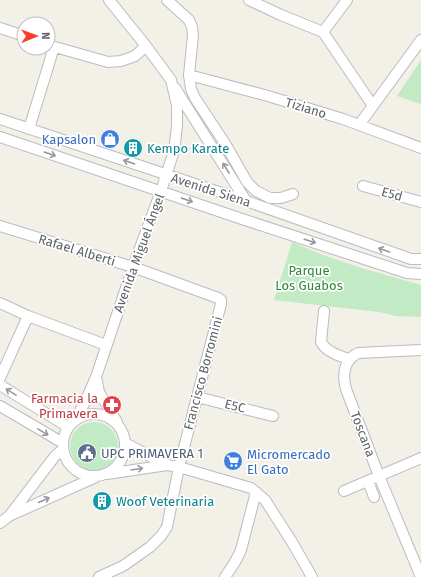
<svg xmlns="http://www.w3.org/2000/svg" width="421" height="577" viewBox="0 0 421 577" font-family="'Fira Sans',sans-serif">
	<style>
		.green { fill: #c2eac4 }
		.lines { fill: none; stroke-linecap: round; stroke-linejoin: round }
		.minor-casing { stroke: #b9bcc1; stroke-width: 12 }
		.minor { stroke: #fff; stroke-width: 10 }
		.oneway { stroke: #96999e }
		.labels { text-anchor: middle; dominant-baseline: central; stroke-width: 3.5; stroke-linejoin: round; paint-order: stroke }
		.street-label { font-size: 13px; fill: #5e6269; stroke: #fff }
		.shop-label { font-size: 13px; fill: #366cbe; stroke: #fff; text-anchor: end }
		.culture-label { font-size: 13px; fill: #0d838f; stroke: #fff; text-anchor: start }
		.park-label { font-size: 13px; fill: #2f8736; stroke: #fff }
		.health-label { font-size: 13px; fill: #be3a42; stroke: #fff; text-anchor: end }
		.service-label { font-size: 13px; fill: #4e5e75; stroke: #fff; text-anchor: start }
	</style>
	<rect width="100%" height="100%" fill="#f2f0e7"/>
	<!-- green -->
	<path class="green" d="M421,60V104L397,96Z
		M292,242L323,255L358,267L421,285V317L396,316L379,312L274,300Z
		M70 446a24 24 0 1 1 48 0a24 24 0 1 1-48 0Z"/>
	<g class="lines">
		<defs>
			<path id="minor" d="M167,0L189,20L192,27L193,35L189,75L191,89L195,98L226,145L247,182L256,191L270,198H281L293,194
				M249,0L281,15L323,32L373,106
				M0,28L24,36
				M323,32L347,0
				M48,45L108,62L121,61L135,56L146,46
				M189,75L268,96L343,119L421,148
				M175,88L246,201
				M0,119L246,201L411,259H421
				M359,125L421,40
				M29,129L54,47
				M0,137L242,219L407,273L421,274
				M363,186L421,202
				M0,226L133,267L218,298L221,300V304L197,397L179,467L167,527L161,536L150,547L123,566L99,577
				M0,303L28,316L106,345
				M324,311L321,342C326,352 340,356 349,359
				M96,377L99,392L117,422
				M0,378L28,316
				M0,385L68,427
				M197,397L273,416
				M0,406L63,443
				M63 445a31 31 0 1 1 62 0a31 31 0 1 1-62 0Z
				M75,420L86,400L96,377L133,267L161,191L174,151L177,126V105L171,80L146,46L109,0
				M125,443L167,465
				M107,474L167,465L179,467L251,488L265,500L292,542L312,577
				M368,481L374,497
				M344,491L421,458
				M10,515L55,456L63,449
				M0,523L9,516L96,477
				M225,577L235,562L241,550L256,492
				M421,577L379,476L346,389C342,374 344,360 358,353L421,350"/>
		</defs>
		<!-- minor casing -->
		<use href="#minor" class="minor-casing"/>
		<!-- minor -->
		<use href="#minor" class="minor"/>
	</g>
	<!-- one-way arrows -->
	<defs><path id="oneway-shaft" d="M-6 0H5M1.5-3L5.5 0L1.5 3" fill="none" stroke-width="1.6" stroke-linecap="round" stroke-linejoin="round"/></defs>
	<g class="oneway">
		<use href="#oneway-shaft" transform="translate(50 154) rotate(19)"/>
		<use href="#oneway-shaft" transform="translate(129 162) rotate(-161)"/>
		<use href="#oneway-shaft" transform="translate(226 168) rotate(-122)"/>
		<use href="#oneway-shaft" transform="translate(187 200) rotate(19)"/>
		<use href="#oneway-shaft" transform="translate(310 241) rotate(18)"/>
		<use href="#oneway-shaft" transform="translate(384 250) rotate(-161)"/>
		<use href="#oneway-shaft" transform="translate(11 392) rotate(-148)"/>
		<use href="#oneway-shaft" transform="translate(43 432) rotate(31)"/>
		<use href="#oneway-shaft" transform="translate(137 469) rotate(-9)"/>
		<use href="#oneway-shaft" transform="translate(44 500) rotate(-24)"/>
	</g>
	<!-- icons -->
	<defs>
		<symbol id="shop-disc" viewBox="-11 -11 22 22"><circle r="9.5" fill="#3f7fe0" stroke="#fff"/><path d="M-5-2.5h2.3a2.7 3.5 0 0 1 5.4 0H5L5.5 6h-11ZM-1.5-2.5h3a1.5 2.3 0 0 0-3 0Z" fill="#fff"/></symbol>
		<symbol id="building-disc" viewBox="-11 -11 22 22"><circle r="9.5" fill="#0f9aa8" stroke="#fff"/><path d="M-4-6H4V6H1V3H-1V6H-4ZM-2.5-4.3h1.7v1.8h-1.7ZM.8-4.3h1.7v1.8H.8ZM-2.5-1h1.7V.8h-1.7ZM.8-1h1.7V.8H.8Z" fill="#fff"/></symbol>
		<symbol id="pharmacy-disc" viewBox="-11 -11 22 22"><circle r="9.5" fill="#e0444e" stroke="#fff"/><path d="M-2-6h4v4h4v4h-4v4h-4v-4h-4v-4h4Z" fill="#fff"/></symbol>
		<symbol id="civic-disc" viewBox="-11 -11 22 22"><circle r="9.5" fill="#5c6f8a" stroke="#fff"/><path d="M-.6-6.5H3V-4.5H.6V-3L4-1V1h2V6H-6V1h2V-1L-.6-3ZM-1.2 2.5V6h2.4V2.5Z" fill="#fff"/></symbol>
		<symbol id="supermarket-disc" viewBox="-11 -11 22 22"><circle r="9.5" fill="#3f7fe0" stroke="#fff"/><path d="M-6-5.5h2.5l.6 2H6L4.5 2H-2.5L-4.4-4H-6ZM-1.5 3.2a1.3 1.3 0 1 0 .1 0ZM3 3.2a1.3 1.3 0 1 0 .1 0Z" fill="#fff"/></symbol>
	</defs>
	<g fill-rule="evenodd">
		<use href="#shop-disc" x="99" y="128" width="22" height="22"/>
		<use href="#building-disc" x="122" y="137" width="22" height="22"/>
		<use href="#pharmacy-disc" x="101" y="394" width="22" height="22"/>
		<use href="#civic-disc" x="76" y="442" width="22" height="22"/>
		<use href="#supermarket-disc" x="222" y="450" width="22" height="22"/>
		<use href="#building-disc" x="91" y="490" width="22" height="22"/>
	</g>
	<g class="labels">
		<!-- street labels -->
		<g class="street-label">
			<text transform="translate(306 108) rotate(17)">Tiziano</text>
			<text transform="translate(211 190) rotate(18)">Avenida Siena</text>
			<text transform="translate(392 194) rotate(16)">E5d</text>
			<text transform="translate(77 250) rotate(17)">Rafael Alberti</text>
			<text transform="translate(139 253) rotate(-70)">Avenida Miguel Ángel</text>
			<text transform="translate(203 373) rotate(-75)">Francisco Borromini</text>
			<text transform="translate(235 406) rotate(14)">E5C</text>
			<text transform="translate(363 434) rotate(69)">Toscana</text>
		</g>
		<!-- shop labels -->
		<g class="shop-label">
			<text x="96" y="139">Kapsalon</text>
			<text x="247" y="454" text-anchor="start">Micromercado<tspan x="247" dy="15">El Gato</tspan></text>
		</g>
		<!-- culture labels -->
		<g class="culture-label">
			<text x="147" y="148">Kempo Karate</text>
			<text x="116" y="501">Woof Veterinaria</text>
		</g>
		<!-- park labels -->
		<g class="park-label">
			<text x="309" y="270">Parque<tspan x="309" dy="15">Los Guabos</tspan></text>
		</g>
		<!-- health labels -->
		<g class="health-label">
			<text x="98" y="398">Farmacia la<tspan x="98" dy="15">Primavera</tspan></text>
		</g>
		<!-- service labels -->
		<g class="service-label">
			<text x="101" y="453">UPC PRIMAVERA 1</text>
		</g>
	</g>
	<!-- north arrow -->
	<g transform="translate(36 36) rotate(89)"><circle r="19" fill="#ffffff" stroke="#bfc0c3"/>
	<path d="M0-3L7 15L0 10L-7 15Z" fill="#f73f28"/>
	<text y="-6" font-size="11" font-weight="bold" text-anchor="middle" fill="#5e6269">N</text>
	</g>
</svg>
